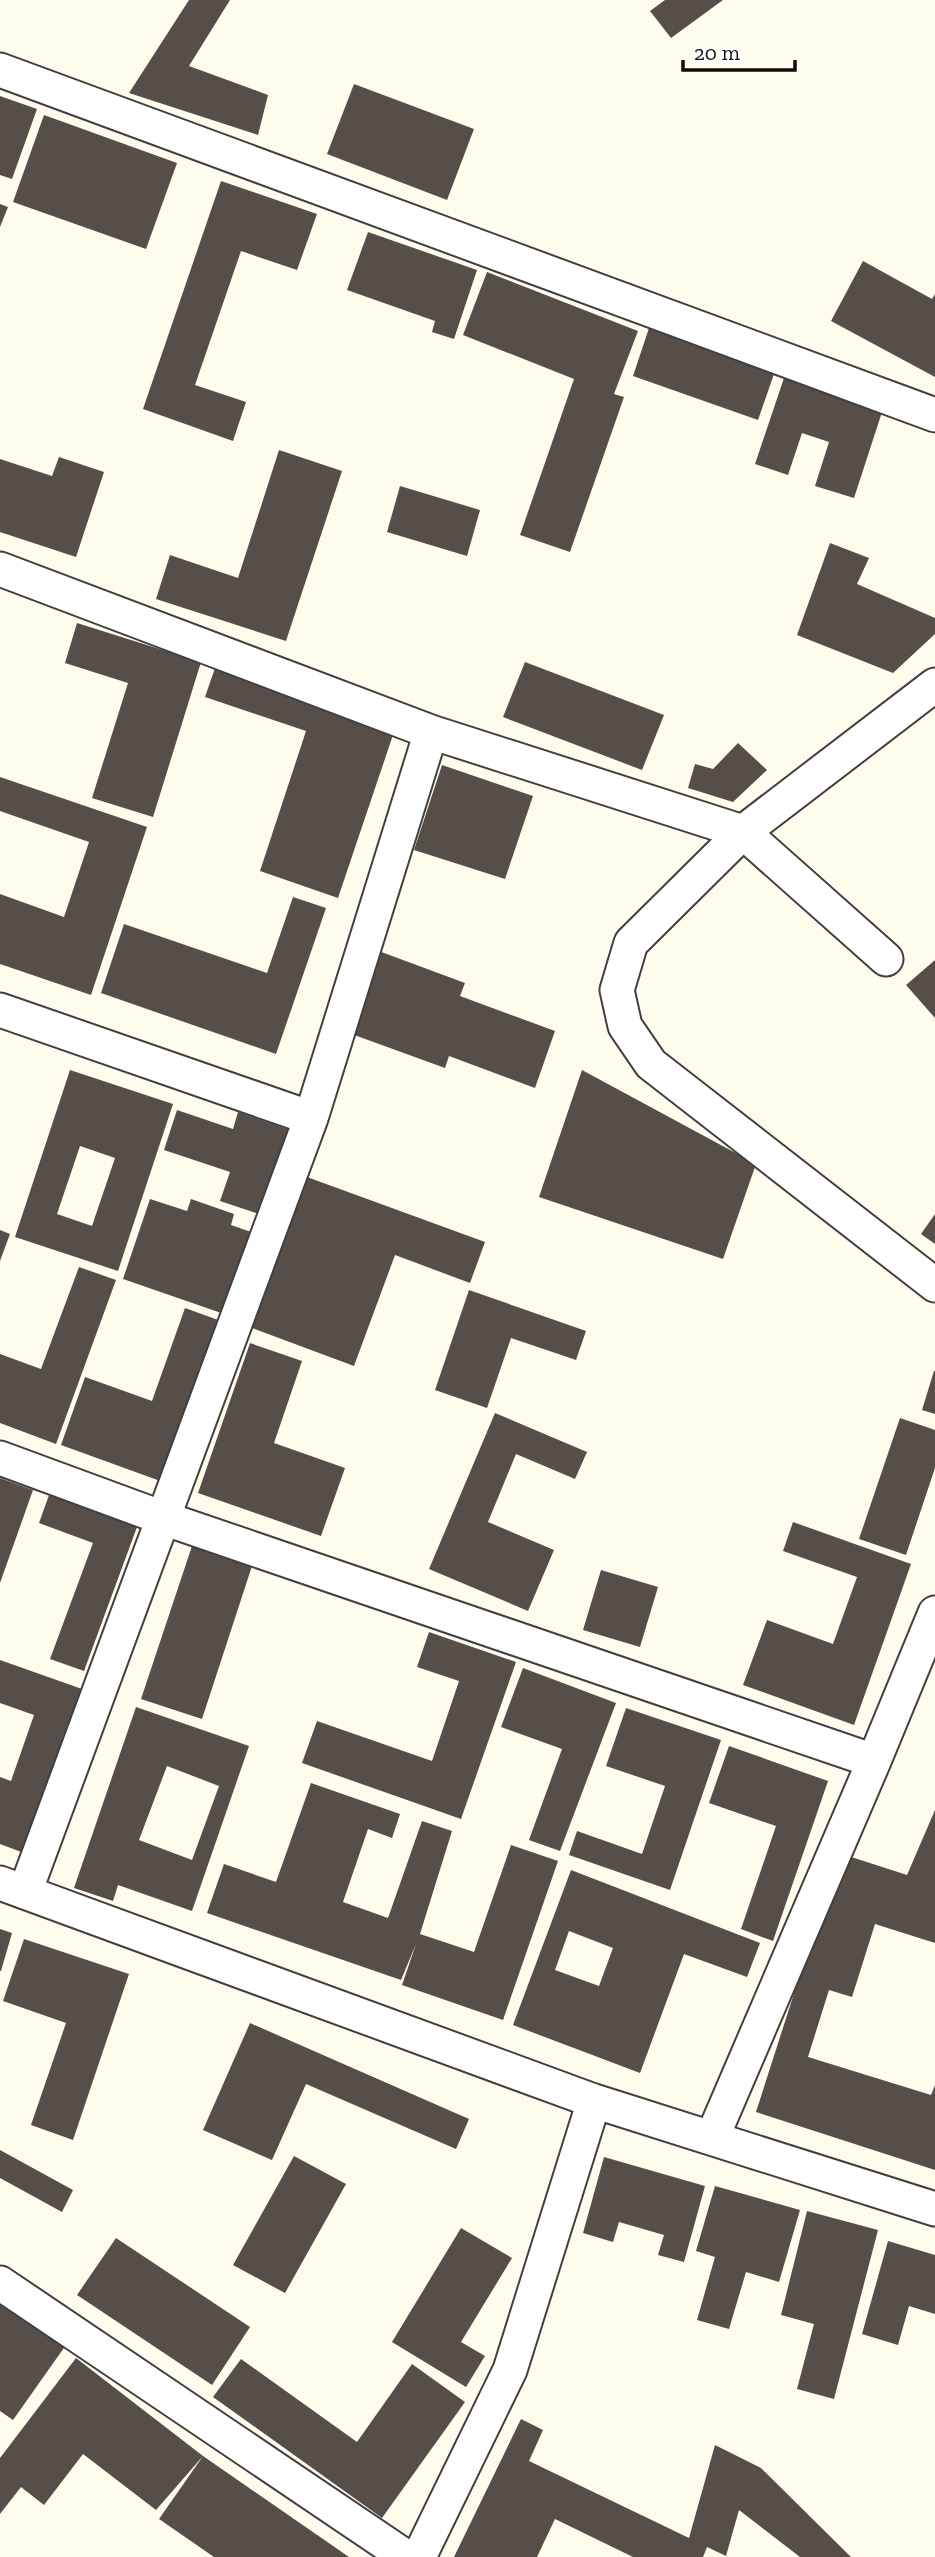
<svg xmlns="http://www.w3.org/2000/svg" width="935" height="2557" viewBox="0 0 935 2557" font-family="'Zilla Slab',serif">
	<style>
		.building { fill: #564e49; fill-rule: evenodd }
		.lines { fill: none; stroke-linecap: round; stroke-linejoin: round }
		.street-casing { stroke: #404040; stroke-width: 37 }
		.street { stroke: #fff; stroke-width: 33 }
	</style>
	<rect width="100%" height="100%" fill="#fffced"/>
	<!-- building -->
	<path class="building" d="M189,0H230L189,66L268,95L258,135L129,93Z
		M665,0H723L671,38L650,11Z
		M354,84L474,129L447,200L327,154Z
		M0,96L37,109L12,179L0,175Z
		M44,115L177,163L146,249L13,202Z
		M221,181L317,214L297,270L241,251L195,385L246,402L233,441L143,409Z
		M0,204L8,207L0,227Z
		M368,232L477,270L454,339L432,332L435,321L347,290Z
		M863,261L932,299L935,294V377L831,321Z
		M487,272L638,331L614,394L624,397L570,552L520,535L574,379L463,335Z
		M649,328L775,371L758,420L633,376Z
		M785,375L883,409L854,498L815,486L829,442L802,433L788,475L755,464Z
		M279,450L342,471L286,641L156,599L170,555L238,578Z
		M59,457L104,472L76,557L0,532V459L52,476Z
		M400,486L480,510L467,556L387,532Z
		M830,543L869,558L857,584L935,618V634L893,673L797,635Z
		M77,623L201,662L153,817L92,798L128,683L65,663Z
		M525,662L664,715L642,770L503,717Z
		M215,668L395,729L338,898L260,871L306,731L205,697Z
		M738,743L767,770L733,802L688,788L695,764L713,769Z
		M442,765L533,796L505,879L414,850Z
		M0,777L147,827L91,995L0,964V894L64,917L89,842L0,811Z
		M293,897L326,908L276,1054L101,993L124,924L267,973Z
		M376,950L465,983L460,996L555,1031L535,1088L449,1056L445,1068L346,1032Z
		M935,960V1018L906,985Z
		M70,1070L173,1104L118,1271L15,1237ZM80,1146L115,1158L92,1226L57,1214Z
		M582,1070L756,1164L723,1259L539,1197Z
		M177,1110L233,1129L238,1112L290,1130L262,1215L220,1201L230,1172L164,1150Z
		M307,1177L485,1242L470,1283L395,1255L354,1366L252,1328Z
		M150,1199L187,1211L191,1199L234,1214L231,1225L254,1233L227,1315L123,1279Z
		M935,1214V1244L921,1234Z
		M0,1230L10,1234L0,1261Z
		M79,1267L116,1280L56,1444L0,1423V1354L41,1369Z
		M469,1290L586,1331L576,1360L511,1338L487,1408L435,1390Z
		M185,1308L221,1321L163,1482L61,1445L85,1377L152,1401Z
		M250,1343L302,1361L274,1443L345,1468L321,1536L198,1493Z
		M934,1371H935V1414L922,1410Z
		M495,1413L587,1452L575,1479L516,1454L488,1522L554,1550L528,1611L429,1569Z
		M900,1418L935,1430V1468L906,1555L859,1539Z
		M0,1478L33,1490L0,1583Z
		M49,1495L137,1527L84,1671L50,1659L93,1543L39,1523Z
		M793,1522L911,1564L854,1725L743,1685L767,1620L833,1644L857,1577L783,1551Z
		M192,1546L252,1566L202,1719L141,1699Z
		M601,1570L658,1587L640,1647L583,1630Z
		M429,1632L516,1662L461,1819L302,1763L317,1721L432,1761L459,1681L417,1667Z
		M0,1660L82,1689L24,1853L0,1844V1777L11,1781L34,1715L0,1703Z
		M523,1668L616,1703L560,1851L529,1840L562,1749L501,1727Z
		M136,1707L249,1746L192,1911L118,1885L113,1901L74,1888ZM167,1766L219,1786L192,1860L139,1840Z
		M626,1708L721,1740L670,1890L569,1855L577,1831L642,1854L665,1786L606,1766Z
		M729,1746L828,1781L773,1941L741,1929L776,1826L709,1803Z
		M311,1783L400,1814L392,1838L368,1829L343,1902L388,1918L422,1821L452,1831L420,1934L474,1952L511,1845L558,1861L503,2020L402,1985L416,1944L401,1980L207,1913L224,1864L276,1882Z
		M935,1810V1943L875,1924L852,1997L829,1990L808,2057L931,2095L935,2085V2170L756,2112L839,1853L907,1875Z
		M571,1870L760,1943L747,1977L684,1954L640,2073L513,2025ZM569,1931L613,1948L599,1986L555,1970Z
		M0,1929L12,1933L1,1971H0Z
		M24,1939L129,1974L73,2140L31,2125L66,2023L3,2001Z
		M250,2023L469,2119L456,2149L306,2084L272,2160L203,2130Z
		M0,2150L73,2190L62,2212L0,2178Z
		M294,2156L346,2184L285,2293L233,2265Z
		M604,2157L705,2186L684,2262L658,2255L664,2235L619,2222L613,2242L583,2233Z
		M715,2186L800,2210L779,2282L746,2272L729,2329L697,2320L715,2257L696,2251Z
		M807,2211L878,2230L834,2399L797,2389L814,2324L781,2315Z
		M461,2228L512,2258L461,2342L485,2356L466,2387L392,2342Z
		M116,2238L250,2327L212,2385L77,2295Z
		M888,2241L935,2255V2314L909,2306L898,2345L862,2334Z
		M0,2299L66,2345L13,2420L0,2411Z
		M76,2358L203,2456L349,2557H214L159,2519L203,2456L156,2510L83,2454L44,2505L21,2487L0,2514V2458Z
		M241,2359L357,2442L412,2364L465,2402L382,2518L213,2397Z
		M521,2419L543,2430L529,2461L689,2538L715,2445L761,2468L851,2557H800L739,2510L726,2556L707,2547L703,2557H633L555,2519L537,2557H454Z"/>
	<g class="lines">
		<defs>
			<path id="street" d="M0,70L935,415
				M0,569L431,732L743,832L886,959
				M935,685L743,832L631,943L617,990L625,1026L651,1064L935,1285
				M0,1010L311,1118
				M0,1458L163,1518L874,1761
				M0,1883L594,2101L935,2209
				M25,1892L311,1118L431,732
				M712,2138L874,1761L935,1613
				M0,2283L406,2557
				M419,2557L510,2370L594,2101"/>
		</defs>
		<!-- street casing -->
		<use href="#street" class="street-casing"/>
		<!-- street -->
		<use href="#street" class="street"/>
	</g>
	<!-- scale -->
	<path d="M683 60v10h112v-10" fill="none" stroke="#0d0d0d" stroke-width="3.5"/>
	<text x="694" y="60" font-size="21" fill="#0d0d0d" stroke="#ffffff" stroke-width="5" paint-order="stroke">20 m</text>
</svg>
